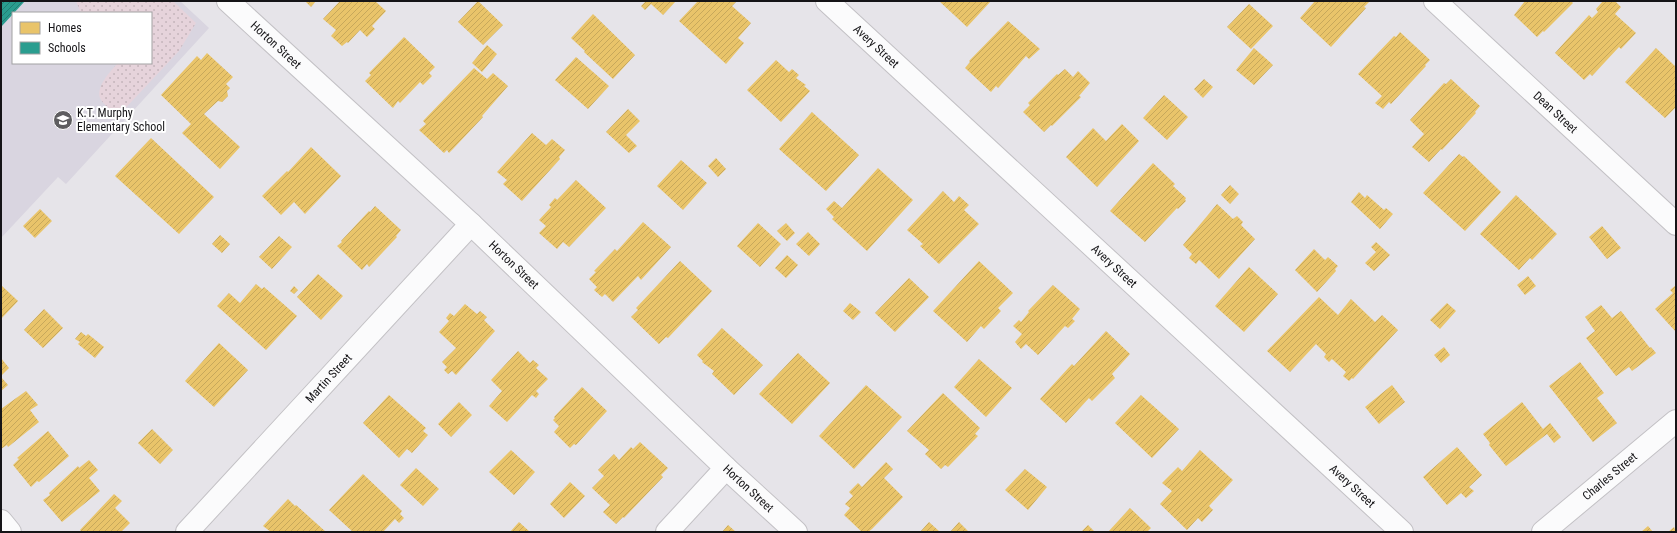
<svg xmlns="http://www.w3.org/2000/svg" width="1677" height="533" viewBox="0 0 1677 533" font-family="'Roboto Condensed',sans-serif">
	<style>
		.built { fill: #d9d5e0; fill-rule: evenodd }
		.grass { fill: url(#grass-dots) }
		.homes { fill: url(#homes-hatch) }
		.schools { fill: url(#schools-hatch) }
		.lines { fill: none; stroke-linecap: round; stroke-linejoin: round }
		.minor-casing { stroke: #c3c1c5; stroke-width: 24 }
		.minor { stroke: #fbfbfc; stroke-width: 22 }
		.labels { text-anchor: middle; dominant-baseline: central; stroke-width: 4; stroke-linejoin: round; paint-order: stroke }
		.street-label { font-size: 12px; fill: #151417; stroke: #fff }
		.poi-label { font-size: 12px; fill: #151417; stroke: #fff; text-anchor: start }
	</style>
	<defs>
		<pattern id="grass-dots" width="8" height="8" patternUnits="userSpaceOnUse"><rect width="8" height="8" fill="#e6d3db"/><path d="M2 2h.1M6 6h.1" fill="none" stroke="#c4b4bb" stroke-width="1.8" stroke-linecap="round"/></pattern>
		<pattern id="homes-hatch" width="6" height="6" patternUnits="userSpaceOnUse"><rect width="6" height="6" fill="#e9c46a"/><path d="M-1 1l2-2M0 6l6-6M5 7l2-2" fill="none" stroke="#c7a85b"/></pattern>
		<pattern id="schools-hatch" width="6" height="6" patternUnits="userSpaceOnUse"><rect width="6" height="6" fill="#2a9d8f"/><path d="M-1 1l2-2M0 6l6-6M5 7l2-2" fill="none" stroke="#237f74"/></pattern>
	</defs>
	<rect width="100%" height="100%" fill="#e6e4e9"/>
	<!-- built -->
	<path class="built" d="M1,1H180L209,28L66,184L58,177L1,238ZM13,13H151V63H13Z"/>
	<!-- grass -->
	<path class="grass" d="M76,1H173L196,23L179,51L118,116C113,111 103,105 100,98C96,86 110,72 118,63H151V13H81Z"/>
	<!-- homes -->
	<path class="homes" d="M305,1H316L311,7Z
		M340,1H375L386,11L372,26L375,29L367,37L360,30L348,43L347,42L342,46L331,36L336,30L323,19Z
		M478,1L503,25L483,45L458,22Z
		M646,1H676L663,15L651,4L645,10L641,6Z
		M698,1H737L732,6L751,23L738,38L744,43L726,64L679,21Z
		M939,1H991L967,27Z
		M1315,1H1370L1364,7L1366,8L1331,47L1300,18Z
		M1525,1H1571L1573,3L1544,32L1543,31L1537,37L1514,15Z
		M1603,1H1615L1621,7L1615,14L1636,33L1621,49L1619,47L1592,76L1590,74L1584,80L1555,53L1589,15L1592,18L1598,12L1596,9Z
		M1249,4L1273,26L1251,49L1227,27Z
		M593,14L635,55L613,79L584,52L585,51L571,38Z
		M1008,21L1040,49L1029,59L1026,56L998,88L996,86L991,92L965,68L970,62L969,61Z
		M1400,32L1430,60L1425,65L1426,66L1391,104L1389,102L1383,109L1375,103L1382,96L1358,74L1394,36L1396,37Z
		M404,37L435,67L429,73L432,76L423,85L420,82L400,103L398,101L393,108L365,81L371,75L369,73Z
		M487,45L497,54L482,72L472,63Z
		M1254,48L1273,65L1254,85L1236,70Z
		M1656,48L1676,67V107L1665,118L1625,82Z
		M207,53L233,77L226,84L230,88L227,91L228,96L222,102L218,101L204,114L240,147L220,169L182,133L191,124L161,95L197,56L201,60Z
		M576,57L609,86L588,109L555,80Z
		M776,60L789,72L792,69L799,75L796,78L806,85L804,86L810,91L781,122L747,90Z
		M474,68L487,79L493,73L508,86L482,116L483,117L453,149L449,153L447,150L444,153L419,130L426,124L423,121Z
		M1065,69L1073,77L1078,71L1090,83L1079,96L1081,97L1052,126L1051,125L1044,132L1023,112L1030,105L1028,103L1057,74L1058,75Z
		M1204,79L1213,87L1203,98L1194,89Z
		M1451,79L1480,106L1475,112L1476,113L1442,150L1441,149L1429,162L1412,147L1424,134L1410,120L1444,83L1446,84Z
		M1164,95L1188,117L1167,140L1143,118Z
		M628,109L640,121L626,135L637,146L629,153L606,132Z
		M812,112L859,155L826,191L779,149Z
		M1122,124L1139,141L1097,187L1066,157L1093,128L1106,141Z
		M532,133L546,145L552,139L565,150L559,157L560,159L522,201L503,184L507,180L497,172Z
		M151,138L214,197L179,234L115,176Z
		M311,147L341,176L305,214L294,202L281,215L262,196L287,171L288,172Z
		M1459,154L1463,157L1464,156L1501,192L1465,231L1423,193Z
		M716,158L726,169L718,177L708,166Z
		M681,160L707,183L683,210L657,186Z
		M1153,163L1175,184L1173,186L1186,198L1185,200L1186,201L1178,209L1177,208L1145,242L1110,211Z
		M878,168L913,200L867,251L832,219L834,217L826,209L834,201L842,208Z
		M576,180L606,208L569,247L563,242L557,249L539,233L546,226L539,220L551,207L549,205L555,198L557,200Z
		M1230,185L1239,194L1230,204L1221,195Z
		M943,191L954,202L959,196L969,205L964,210L979,224L939,264L920,246L923,244L907,230Z
		M1359,192L1365,198L1367,195L1384,210L1386,208L1393,214L1380,229L1351,202Z
		M1516,195L1557,234L1532,260L1530,258L1519,270L1480,234Z
		M1217,204L1233,219L1237,216L1243,222L1241,225L1255,239L1219,279L1199,260L1196,264L1189,258L1192,254L1183,245Z
		M375,206L401,230L396,236L397,237L369,267L367,264L362,270L337,246L342,242L341,241L369,211L370,212Z
		M40,209L52,221L35,238L23,226Z
		M643,222L671,247L641,280L638,276L613,302L605,294L602,297L594,290L597,287L589,279L596,272L594,271L615,249L617,251Z
		M758,223L781,244L760,267L737,246Z
		M786,223L795,233L787,241L777,231Z
		M1602,226L1621,248L1607,259L1589,237Z
		M808,232L820,244L809,256L796,244Z
		M220,235L230,244L222,253L212,244Z
		M279,236L292,247L272,269L259,257Z
		M1376,242L1390,255L1374,271L1365,263L1376,252L1371,247Z
		M1314,249L1325,260L1328,257L1338,266L1335,269L1336,271L1317,292L1295,270Z
		M787,255L798,265L786,278L775,268Z
		M680,261L712,291L668,338L666,337L659,344L631,317L638,310L636,308Z
		M979,261L1013,293L998,308L1001,311L984,329L981,326L967,342L933,311Z
		M1249,267L1278,294L1244,332L1215,306Z
		M318,274L343,296L321,320L297,297Z
		M1528,276L1536,286L1525,295L1517,285Z
		M909,278L929,297L895,332L875,313Z
		M256,284L262,289L264,287L297,316L266,350L217,306L229,293L240,303Z
		M1,285L18,301L1,319Z
		M1053,285L1080,309L1072,319L1075,321L1068,328L1065,326L1038,355L1026,344L1021,349L1015,342L1022,334L1013,326L1019,320L1021,322L1029,312L1028,311Z
		M1676,285V332L1655,309L1673,293L1670,290Z
		M294,286L298,290L294,294L290,291Z
		M1319,297L1338,315L1351,299L1375,322L1382,315L1398,330L1353,379L1352,378L1349,381L1343,376L1346,372L1332,359L1329,362L1324,357L1326,354L1316,344L1290,372L1267,351Z
		M850,303L861,312L853,320L843,311Z
		M1447,303L1456,311L1440,329L1430,320Z
		M465,304L477,314L480,311L487,317L484,320L495,331L456,375L452,371L448,374L444,370L447,367L442,362L456,348L439,332L449,321L446,318L450,313L454,316Z
		M1601,305L1612,318L1621,311L1650,348L1651,347L1656,353L1632,371L1629,367L1616,376L1586,338L1595,331L1585,317Z
		M44,309L63,328L43,348L24,330Z
		M722,328L763,365L734,395L712,374L714,371L702,362L703,361L697,355Z
		M1106,331L1130,354L1112,374L1115,378L1092,401L1089,398L1066,423L1040,399L1072,364L1074,366Z
		M81,332L86,336L88,334L104,347L95,358L78,344L80,342L75,339Z
		M219,343L248,370L214,407L185,381Z
		M1444,347L1450,355L1441,363L1434,355Z
		M518,351L530,363L533,360L539,365L536,368L548,379L536,391L539,394L536,398L532,395L507,422L489,406L502,391L491,380Z
		M798,353L830,383L792,424L759,394Z
		M1,358L9,368L1,376Z
		M979,359L1012,388L986,417L954,387Z
		M1580,362L1604,393L1597,398L1617,423L1593,442L1549,386Z
		M1,377L8,385L1,391Z
		M866,385L902,417L854,469L819,436Z
		M1392,385L1405,402L1379,424L1365,407Z
		M582,387L607,411L576,445L574,444L570,448L554,432L559,426L553,420L555,418L554,417Z
		M26,391L38,405L30,410L39,422L8,447L7,445L1,449V409Z
		M943,393L980,428L975,434L978,436L948,467L945,465L941,469L925,454L929,450L907,431Z
		M389,395L426,428L423,431L428,435L412,453L407,449L399,458L363,423Z
		M1141,395L1179,429L1152,458L1115,423Z
		M459,402L472,415L451,437L438,424Z
		M1522,402L1543,429L1550,423L1561,437L1554,443L1547,434L1506,466L1489,445L1490,443L1483,434Z
		M152,429L173,450L160,464L138,443Z
		M48,431L69,456L39,482L37,481L31,487L13,465L19,459L17,458Z
		M640,442L668,468L661,475L663,477L624,518L623,517L616,524L603,512L610,505L592,488L604,476L598,470L614,454L619,460L631,447L633,449Z
		M1457,447L1482,475L1469,487L1474,491L1466,498L1461,493L1447,505L1423,477Z
		M511,450L535,472L514,495L489,472Z
		M1200,450L1233,480L1209,506L1213,510L1202,522L1198,518L1187,530L1160,504L1172,491L1162,483L1178,467L1182,471Z
		M89,460L98,470L89,478L100,491L62,522L43,500L50,495L49,493L78,466L79,468Z
		M886,462L893,469L884,478L903,497L872,529L868,532H862L844,515L850,508L845,504L853,496L849,492L858,483L862,487Z
		M416,468L439,489L423,506L400,485Z
		M1025,469L1047,487L1028,510L1005,490Z
		M363,474L402,511L400,514L404,518L399,523L395,519L383,532H353L329,510Z
		M570,482L585,496L564,518L550,504Z
		M114,494L122,501L115,508L130,523L121,532H82L80,530Z
		M288,499L295,506L296,505L326,532H271L263,526Z
		M1130,508L1151,528L1147,532H1108Z
		M519,522L530,532H510Z
		M929,522L940,532H920Z
		M959,522L969,532H950Z
		M728,525L736,532H722Z
		M1088,525L1095,532H1081Z
		M1648,526L1653,532H1641Z
		M1674,527L1676,532H1668Z"/>
	<!-- schools -->
	<path class="schools" d="M1,1H25L1,27Z"/>
	<g class="lines">
		<defs>
			<g id="minor">
				<path id="s1" d="M228,1L471,224L726,468L796,532"/>
				<path id="s2" d="M827,1L1402,532"/>
				<path id="s3" d="M1435,1L1676,224"/>
				<path d="M1,521L10,532"/>
				<path id="s4" d="M187,532L471,224"/>
				<path d="M667,532L726,468"/>
				<path id="s5" d="M1543,532L1676,421"/>
			</g>
		</defs>
		<!-- minor casing -->
		<use href="#minor" class="minor-casing"/>
		<!-- minor -->
		<use href="#minor" class="minor"/>
	</g>
	<!-- icons -->
	<defs>
		<symbol id="school-disc" viewBox="-11 -11 22 22"><circle r="9.5" fill="#5e5d60" stroke="#fff"/><path d="M0-5L7-2L0 1L-7-2ZM-4 1L0 2.5L4 1V4Q0 6-4 4Z" fill="#fff"/></symbol>
	</defs>
	<g fill-rule="evenodd">
		<use href="#school-disc" x="52" y="109" width="22" height="22"/>
	</g>
	<g class="labels">
		<!-- street labels -->
		<g class="street-label">
			<text stroke="none"><textPath href="#s1" startOffset="65">Horton Street</textPath></text>
			<text stroke="none"><textPath href="#s2" startOffset="67">Avery Street</textPath></text>
			<text stroke="none"><textPath href="#s3" startOffset="164">Dean Street</textPath></text>
			<text stroke="none"><textPath href="#s1" startOffset="389">Horton Street</textPath></text>
			<text stroke="none"><textPath href="#s2" startOffset="391">Avery Street</textPath></text>
			<text stroke="none"><textPath href="#s4" startOffset="209">Martin Street</textPath></text>
			<text stroke="none"><textPath href="#s5" startOffset="87">Charles Street</textPath></text>
			<text stroke="none"><textPath href="#s2" startOffset="715">Avery Street</textPath></text>
			<text stroke="none"><textPath href="#s1" startOffset="713">Horton Street</textPath></text>
		</g>
		<!-- poi labels -->
		<g class="poi-label">
			<text x="77" y="113">K.T. Murphy<tspan x="77" dy="14">Elementary School</tspan></text>
		</g>
	</g>
	<!-- border -->
	<rect width="1677" height="533" fill="none" stroke="#151417" stroke-width="4"/>
	<!-- legend -->
	<rect x="12" y="12" width="140" height="52" fill="#ffffff" stroke="#a1a1a2"/>
	<rect x="20" y="22" width="20" height="12" fill="#e9c46a" stroke="#a1a1a2"/>
	<text x="48" y="32" font-size="12" fill="#151417">Homes</text>
	<rect x="20" y="42" width="20" height="12" fill="#2a9d8f" stroke="#a1a1a2"/>
	<text x="48" y="52" font-size="12" fill="#151417">Schools</text>
</svg>
